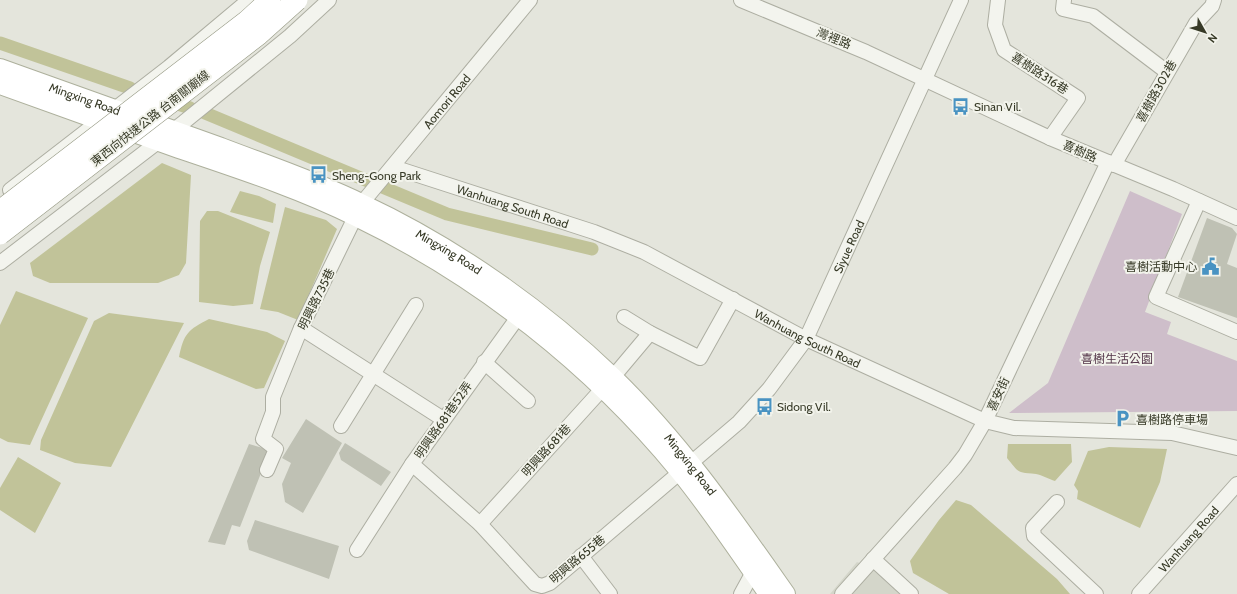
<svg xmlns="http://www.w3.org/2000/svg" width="1237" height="594" viewBox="0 0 1237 594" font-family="Cabin,'Noto Sans TC',sans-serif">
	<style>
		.built { fill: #d4d6ca }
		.green { fill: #cebeca }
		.water { fill: #c1c399 }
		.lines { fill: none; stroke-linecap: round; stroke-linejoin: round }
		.canal { stroke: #c1c399; stroke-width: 13 }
		.building { fill: #bfc1b4 }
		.minor-casing { stroke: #adaea2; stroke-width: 16 }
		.major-casing { stroke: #adb09c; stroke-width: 20 }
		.minor { stroke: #f3f4ee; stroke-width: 14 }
		.major { stroke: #fff; stroke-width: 18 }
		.highway-bridge-casing { stroke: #979a85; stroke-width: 22; stroke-linecap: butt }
		.highway-bridge { stroke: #fff; stroke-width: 21 }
		.labels { text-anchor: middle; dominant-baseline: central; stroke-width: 4; stroke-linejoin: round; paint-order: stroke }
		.street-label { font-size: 12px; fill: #373a27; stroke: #f2f3eb }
		.poi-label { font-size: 12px; fill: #373a27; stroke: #f2f3eb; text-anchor: start }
		.park-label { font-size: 12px; fill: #54364a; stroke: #f2f3eb }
	</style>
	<rect width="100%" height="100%" fill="#e4e5dc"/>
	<!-- built -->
	<path class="built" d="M857,562L873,568L900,594H830Z"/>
	<!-- green -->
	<path class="green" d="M1130,191L1182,214L1145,312L1171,322L1167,334L1237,361V411L1009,413L1048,383Z"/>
	<!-- water -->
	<path class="water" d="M162,163L191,175L186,263L179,275L158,283H50L33,276L30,263Z
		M240,191L259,196L276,204L273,223L230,212Z
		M285,207L326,220L337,229L298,320L278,312L260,309Z
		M207,211H218L270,232L260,266L253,304L233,306L199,302L200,221Z
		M16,291L88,318L30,445L8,442L0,438V325Z
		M109,313L184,323L111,467L75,463L40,450L41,440L94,321Z
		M209,319L267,332L285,341L264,388L256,389L179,357C184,333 188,330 209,319Z
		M1008,444H1071L1072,462L1055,481C1049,479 1042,475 1036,474C1017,472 1020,474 1007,458Z
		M1109,447L1167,449L1160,482L1140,528L1077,499L1078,491L1074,485L1088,451Z
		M18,457L61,483L35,533L0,510V488Z
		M956,500L971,505L1057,579L1070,594H949L913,573L910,561L939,520Z"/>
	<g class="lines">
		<!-- canal -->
		<path class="canal" d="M0,43L130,88
			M166,100L190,108
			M205,113L447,214L592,249"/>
	</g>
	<!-- building -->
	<path class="building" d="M1207,218L1232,228L1237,234L1227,264L1237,268V318L1178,297Z
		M306,419L342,443L303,513L285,502L282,484L291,463L282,458Z
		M345,443L391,472L381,486L341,460L339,453Z
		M249,444L270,450L240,527L232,525L225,545L208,542Z
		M255,520L339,546L329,579L249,550L247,541Z"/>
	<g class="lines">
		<defs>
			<g id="minor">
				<path d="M741,0L866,52L1050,138L1173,189L1237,218"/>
				<path d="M998,0L995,25L1004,50L1078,98L1050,138"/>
				<path d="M1064,0L1063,9L1093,16L1167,72"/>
				<path d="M1114,165L1196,23L1212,6L1214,0"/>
				<path id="s1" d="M393,167L594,232L644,252L806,339L985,421L1014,428L1172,433L1237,448"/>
				<path d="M10,190L169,67L249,0"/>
				<path d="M1199,201L1156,297L1237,332"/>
				<path d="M0,263L184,122L290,36L329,0"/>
				<path id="s2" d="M518,317L412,464L480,524L535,584L542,586L550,583L739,422L769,389L806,339L961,0"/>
				<path d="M624,317L650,333L700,358L733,299"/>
				<path d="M301,328L443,419"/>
				<path d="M484,362L528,401"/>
				<path d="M341,426L416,305"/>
				<path id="s3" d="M267,470L276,449L263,439L273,412V397L301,328L362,203L530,0"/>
				<path d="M1057,502L1033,528L1034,536L1096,594"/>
				<path d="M480,524L613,377L650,333"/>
				<path d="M357,550L412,464"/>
				<path d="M581,556L610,594"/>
				<path d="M873,559L911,594"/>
				<path d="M741,594L753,572"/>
				<path d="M842,594L955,468L965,455L985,421L1108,162"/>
				<path id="s4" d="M1139,594L1237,484"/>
			</g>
			<g id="major">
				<path id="s5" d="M0,68C74,95 147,120 221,147C268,165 316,181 361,203C453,246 540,307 613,377C681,443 732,517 786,594"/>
				<path d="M0,85C60,106 119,128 179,149C238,169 300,189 356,217C480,277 592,365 679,471C711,510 739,553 768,594"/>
			</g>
		</defs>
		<!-- minor casing -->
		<use href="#minor" class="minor-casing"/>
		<!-- major casing -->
		<use href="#major" class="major-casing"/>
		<!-- minor -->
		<use href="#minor" class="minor"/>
		<!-- major -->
		<use href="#major" class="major"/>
		<defs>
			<path id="highway-bridge" d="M0,211L247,21L270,0
				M0,234L258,35L297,0"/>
		</defs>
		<!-- highway-bridge casing -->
		<use href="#highway-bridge" class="highway-bridge-casing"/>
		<!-- highway-bridge -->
		<use href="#highway-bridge" class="highway-bridge"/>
	</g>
	<!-- icons -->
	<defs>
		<symbol id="bus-bare" viewBox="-9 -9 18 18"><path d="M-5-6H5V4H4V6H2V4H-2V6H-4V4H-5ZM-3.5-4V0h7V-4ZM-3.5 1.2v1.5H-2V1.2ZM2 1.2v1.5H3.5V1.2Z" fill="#4993c2" stroke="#f2f3eb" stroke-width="2.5" paint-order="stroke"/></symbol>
		<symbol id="civic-bare" viewBox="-9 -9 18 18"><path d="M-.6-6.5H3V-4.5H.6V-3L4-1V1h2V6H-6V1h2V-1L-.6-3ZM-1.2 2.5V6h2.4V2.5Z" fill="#4993c2" stroke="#f2f3eb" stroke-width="2.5" paint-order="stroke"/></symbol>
		<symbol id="parking-bare" viewBox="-9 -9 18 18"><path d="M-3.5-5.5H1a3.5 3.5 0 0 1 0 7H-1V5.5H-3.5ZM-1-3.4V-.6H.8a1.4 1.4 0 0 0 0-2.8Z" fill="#4993c2" stroke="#f2f3eb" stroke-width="2.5" paint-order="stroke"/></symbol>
	</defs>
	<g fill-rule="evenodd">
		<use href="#bus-bare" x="948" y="94" width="25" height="25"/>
		<use href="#bus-bare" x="306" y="162" width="25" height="25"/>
		<use href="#civic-bare" x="1198" y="254" width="25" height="25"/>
		<use href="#bus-bare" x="752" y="394" width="25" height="25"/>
		<use href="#parking-bare" x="1110" y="406" width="25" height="25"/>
	</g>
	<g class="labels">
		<!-- street labels -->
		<g class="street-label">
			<text transform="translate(834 38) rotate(22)">灣裡路</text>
			<text transform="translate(1040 73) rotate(33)">喜樹路316巷</text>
			<text transform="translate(1156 91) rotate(-61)">喜樹路302巷</text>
			<text stroke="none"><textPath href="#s5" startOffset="90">Mingxing Road</textPath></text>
			<text stroke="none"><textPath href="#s3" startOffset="429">Aomori Road</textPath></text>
			<text transform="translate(150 118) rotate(-38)">東西向快速公路 台南關廟線</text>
			<text transform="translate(1080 151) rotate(23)">喜樹路</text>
			<text stroke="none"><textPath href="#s1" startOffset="126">Wanhuang South Road</textPath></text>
			<text stroke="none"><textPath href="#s2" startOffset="826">Siyue Road</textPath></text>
			<text stroke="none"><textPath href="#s5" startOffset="486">Mingxing Road</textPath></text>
			<text transform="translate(316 299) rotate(-64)">明興路735巷</text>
			<text stroke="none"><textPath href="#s1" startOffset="450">Wanhuang South Road</textPath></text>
			<text transform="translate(998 394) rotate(-65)">喜安街</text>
			<text transform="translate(443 420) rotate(-55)">明興路681巷52弄</text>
			<text transform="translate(546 450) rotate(-48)">明興路681巷</text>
			<text stroke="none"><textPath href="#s5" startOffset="810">Mingxing Road</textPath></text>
			<text stroke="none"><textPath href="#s4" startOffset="74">Wanhuang Road</textPath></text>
			<text transform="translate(577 559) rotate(-40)">明興路655巷</text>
		</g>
		<!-- poi labels -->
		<g class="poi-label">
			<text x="974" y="106">Sinan Vil.</text>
			<text x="332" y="175">Sheng-Gong Park</text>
			<text x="1197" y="266" text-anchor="end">喜樹活動中心</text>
			<text x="777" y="406">Sidong Vil.</text>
			<text x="1136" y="419">喜樹路停車場</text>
		</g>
		<!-- park labels -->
		<g class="park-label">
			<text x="1117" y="358">喜樹生活公園</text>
		</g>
	</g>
	<!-- north arrow -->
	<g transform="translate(1205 32) rotate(129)" stroke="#f2f3eb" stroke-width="3" paint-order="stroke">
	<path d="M0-3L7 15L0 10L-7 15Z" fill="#373a27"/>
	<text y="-6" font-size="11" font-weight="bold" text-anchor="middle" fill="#373a27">N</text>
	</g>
</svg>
